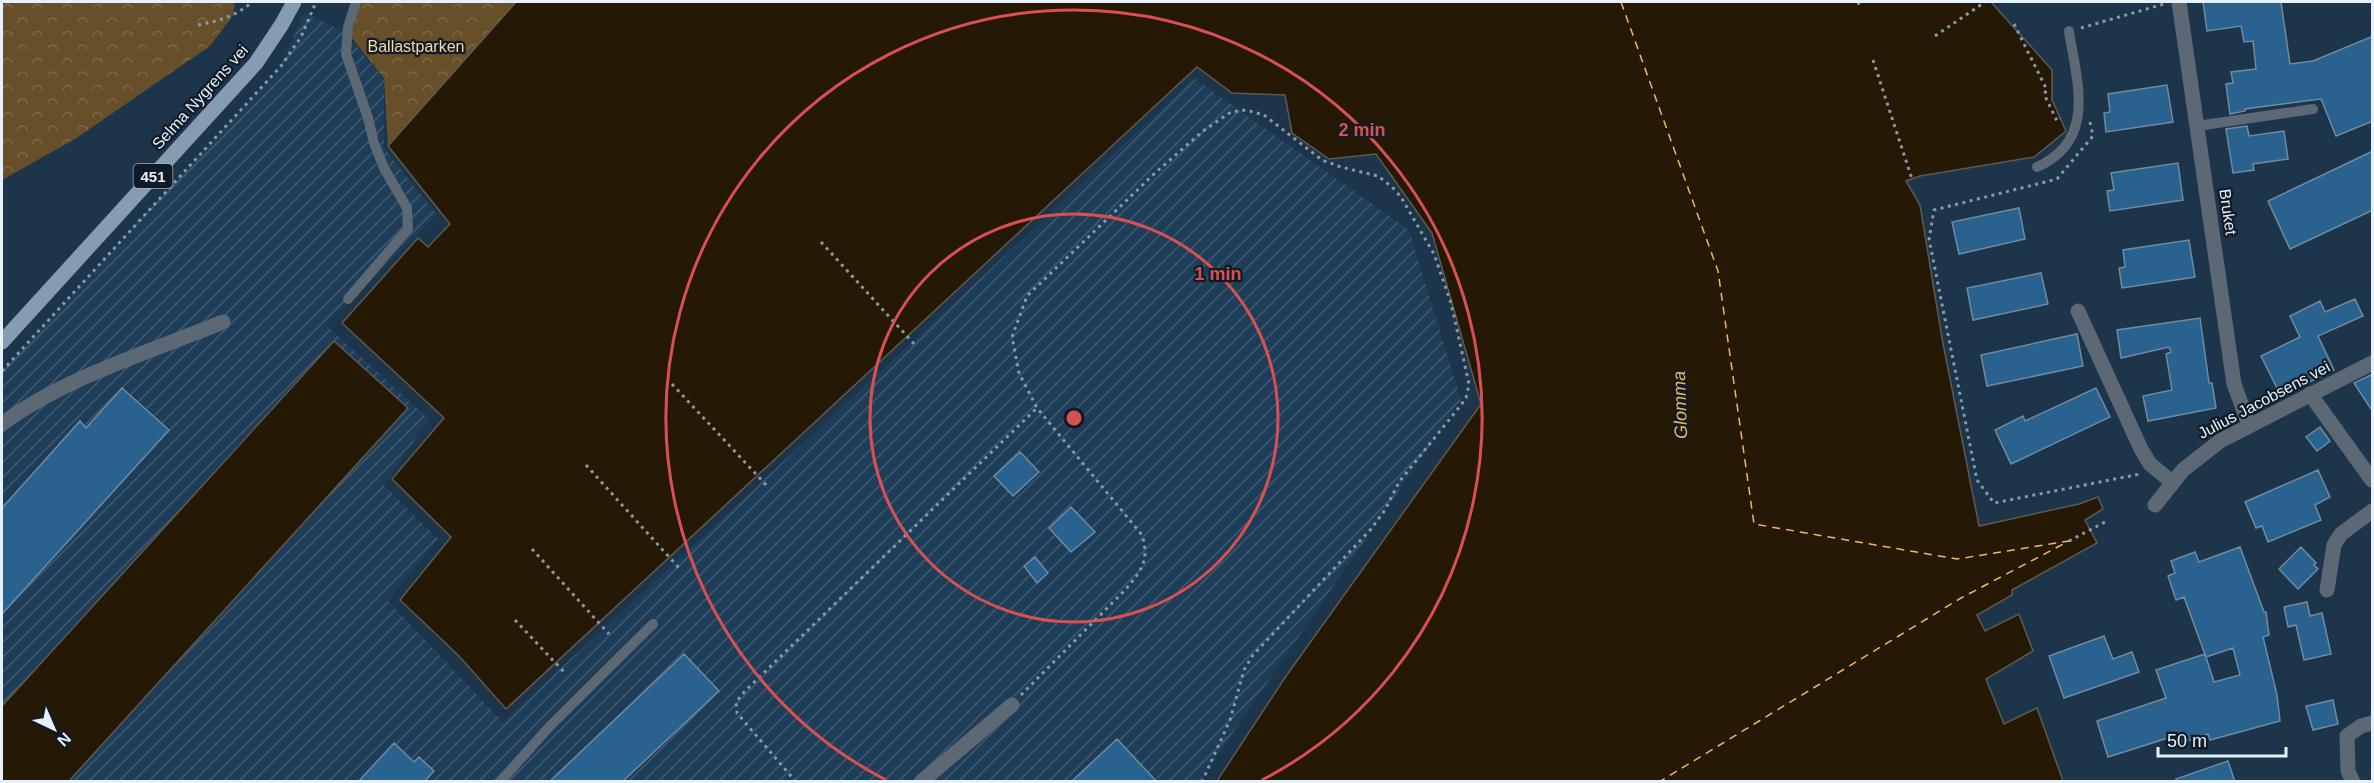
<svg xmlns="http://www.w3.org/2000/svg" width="2374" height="783" viewBox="0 0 2374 783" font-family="Arial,sans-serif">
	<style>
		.industrial { fill: url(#industrial-furrows) }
		.forest { fill: url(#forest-crowns) }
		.water { fill: #251905; stroke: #5f5a4f; stroke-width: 1.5 }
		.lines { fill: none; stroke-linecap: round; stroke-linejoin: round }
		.ferry { stroke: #f0b85f; stroke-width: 1.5; stroke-dasharray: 8 6; stroke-linecap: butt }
		.building { fill: #2a628f; stroke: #6f8aa3; stroke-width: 1.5 }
		.path { stroke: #889aaa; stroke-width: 3; stroke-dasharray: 3 4.5; stroke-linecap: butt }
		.service { stroke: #5c6873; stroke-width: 10 }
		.minor { stroke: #5c6873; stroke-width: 15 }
		.primary { stroke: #859cb2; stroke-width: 15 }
		.ring { fill: none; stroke: #d95052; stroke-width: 3 }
		.labels { text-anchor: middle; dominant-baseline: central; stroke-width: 4.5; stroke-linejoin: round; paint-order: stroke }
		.shield { fill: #101b25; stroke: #a5b1bc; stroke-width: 1.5 }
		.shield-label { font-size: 15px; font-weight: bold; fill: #e5f1fc }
		.park-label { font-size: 16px; fill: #f9d7a5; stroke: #101b25 }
		.street-label { font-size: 16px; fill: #e5f1fc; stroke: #101b25 }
		.water-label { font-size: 18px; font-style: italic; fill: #f0b85f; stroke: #101b25 }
		.centre { fill: #d95052; stroke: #101b25; stroke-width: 3 }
		.ring-label { font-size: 18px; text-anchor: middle; font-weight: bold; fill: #d95052; stroke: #101b25; stroke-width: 4.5; stroke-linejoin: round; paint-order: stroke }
	</style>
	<defs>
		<pattern id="industrial-furrows" width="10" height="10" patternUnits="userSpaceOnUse" patternTransform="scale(1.5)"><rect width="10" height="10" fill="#1e3d58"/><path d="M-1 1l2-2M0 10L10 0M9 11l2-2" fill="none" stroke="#3f5a71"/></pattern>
		<pattern id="forest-crowns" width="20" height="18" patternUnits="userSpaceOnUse" patternTransform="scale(1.5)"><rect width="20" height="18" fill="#674f29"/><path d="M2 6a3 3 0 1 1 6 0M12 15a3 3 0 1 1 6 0" fill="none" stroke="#7d6949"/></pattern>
	</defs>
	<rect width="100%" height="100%" fill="#1c354a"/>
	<!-- industrial -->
	<path class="industrial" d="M304,13L343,31L384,78V148L437,215L326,325L429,419L384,485L438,539L388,601L503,722L1028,234L1194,78L1409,230L1461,400L1200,781L2,782V371L281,66Z"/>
	<!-- forest -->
	<path class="forest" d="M2,2H235L233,15L210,46L75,139L2,180Z
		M360,2H516L388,146L384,78L351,37Z"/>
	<!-- water -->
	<path class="water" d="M516,2H1991L2052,70V100L2066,131L2034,157L1920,176L1906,181L1920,205L1942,338L1979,526L2079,504L2098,497L2103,509L2085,520L2097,543L2012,590V595L1977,615L1985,631L2019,614L2033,651L1986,679L2004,724L2037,708L2063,781H1217L1284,679L1481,404L1432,233L1376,154L1329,159L1292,133L1285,95L1232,93L1197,67L506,709L459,656L400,600L451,537L392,479L444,418L342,323L418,238L428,247L450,224L388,146Z
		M334,341L408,408L69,781H2V706Z"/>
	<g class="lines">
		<!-- ferry -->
		<path class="ferry" d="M1621,2L1718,271L1754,524L1957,559L2069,541L1961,598L1659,782"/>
	</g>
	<!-- building -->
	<path class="building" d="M2203,2H2281L2290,64L2313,61L2373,36V121L2336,136L2321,99L2245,109V111L2230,114L2226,84L2233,83L2231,72L2256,69L2253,41L2244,42L2241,26L2207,31Z
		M2167,85L2173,122L2106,132L2104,113L2110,112L2108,94Z
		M2247,126L2249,136L2284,131L2288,159L2253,164L2254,170L2233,173L2226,129Z
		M2373,151V210L2290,249L2268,201Z
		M2178,163L2183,200L2110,211L2107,191L2114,190L2111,173Z
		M2019,208L2025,239L1959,254L1952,222Z
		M2189,240L2195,277L2122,288L2119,268L2125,267L2123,250Z
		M2041,273L2048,304L1973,320L1967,288Z
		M2355,299L2363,316L2318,336L2334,370L2281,396L2261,356L2300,337L2290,316L2320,301L2325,312Z
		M2200,318L2209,383H2212L2216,408L2148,421L2143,396L2172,390L2166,354L2171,352L2169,347L2121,358L2117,330Z
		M2077,334L2083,366L1987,386L1981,355Z
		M2373,374V412L2354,383Z
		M122,388L169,430L2,614V508L80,421L86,428Z
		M2096,388L2110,417L2011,464L1995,430L2023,416L2025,421Z
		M2320,427L2330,441L2317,451L2306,437Z
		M1020,452L1039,472L1013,496L994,476Z
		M2318,470L2330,497L2315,505L2321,520L2268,542L2262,526L2256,528L2245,502Z
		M1071,507L1095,532L1071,552L1049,528Z
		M2240,547L2264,612H2266L2269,635L2263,637L2277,695L2280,721L2210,740L2208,734L2171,746L2168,738L2108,757L2097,721L2166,698L2156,670L2205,654L2214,682L2240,675L2233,648L2206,657L2184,597L2176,600L2168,576L2175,573L2171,561L2195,552L2199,562Z
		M2301,547L2316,563L2314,565L2318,569L2298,589L2279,569Z
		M1035,557L1048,573L1037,583L1024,566Z
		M2307,602L2310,616L2322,613L2331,654L2304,660L2296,625L2288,627L2284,607Z
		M2104,636L2113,659L2132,652L2139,672L2064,698L2049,656Z
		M684,654L719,691L622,782H549Z
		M2333,700L2338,724L2313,730L2306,706Z
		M1117,739L1157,782H1071Z
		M394,743L414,762L419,757L434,771L424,782H358Z
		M2228,761L2235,782H2176V779Z"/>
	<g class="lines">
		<!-- path -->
		<path class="path" d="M1858,2L1860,7
			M2014,24L2047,90L2044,94L2057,121L2060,118
			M198,25C219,21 236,16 252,2
			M2081,28L2164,4
			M1935,36L1985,2
			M1873,60L1912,179
			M2090,122L2093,136L2057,179L1934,210L1929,239L1977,480L1994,503L2140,474
			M821,242L916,346
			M2,371L281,66L301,37L316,2
			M672,384L768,487
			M586,465L679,568
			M2069,541L2105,522
			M532,549L609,634
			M515,620L565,673
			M1021,695L1125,590C1141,571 1150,561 1142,535L1037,408L1019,373L1012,337L1027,296L1154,174L1203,131L1231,112L1246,110L1264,115L1322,160L1341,167L1378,176L1392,187L1401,197L1434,254L1451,303L1469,384L1466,398L1461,405L1399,482L1385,510L1371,529L1253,655L1244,670L1230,720L1202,782
			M796,782L737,713L736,702L745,691L1037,408"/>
		<!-- service -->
		<path class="service" d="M2197,126L2313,109
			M2037,167C2097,140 2077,83 2069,31
			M348,299L408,229L407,208L384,168L374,143L368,118L346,54L348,27L356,2
			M500,782L550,726L653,624"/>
		<!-- minor -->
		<path class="minor" d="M2179,2L2234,384L2249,425
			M2078,311L2141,449L2150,464L2173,483
			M2310,394L2372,480
			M2,424C63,378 152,351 223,322
			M2155,505L2183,470L2220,441L2372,363
			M2327,590L2334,545L2341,534L2372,511
			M921,782L1012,705
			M2353,782L2348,771L2347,736L2361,726L2372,723"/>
		<!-- primary -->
		<path class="primary" d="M2,342L256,63L282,24L294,2"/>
	</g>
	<!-- distance rings -->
	<g class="ring">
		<circle cx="1074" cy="418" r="204"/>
		<path d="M886 780A408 408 0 1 1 1262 780"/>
	</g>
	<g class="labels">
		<!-- shield labels -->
		<rect class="shield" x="133.5" y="164" width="39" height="24" rx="4.5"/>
		<g class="shield-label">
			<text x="153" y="176">451</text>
		</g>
		<!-- park labels -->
		<g class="park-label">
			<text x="416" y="46">Ballastparken</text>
		</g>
		<!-- street labels -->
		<g class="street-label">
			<text transform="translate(200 97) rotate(-48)">Selma Nygrens vei</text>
			<text transform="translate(2228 212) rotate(82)">Bruket</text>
			<text transform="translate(2264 400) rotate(-28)">Julius Jacobsens vei</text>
		</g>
		<!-- water labels -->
		<g class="water-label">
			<text transform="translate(1680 405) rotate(-92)">Glomma</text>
		</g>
	</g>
	<circle cx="1074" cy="418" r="9" class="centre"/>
	<g class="ring-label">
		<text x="1362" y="136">2 min</text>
		<text x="1218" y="280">1 min</text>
	</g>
	<!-- border -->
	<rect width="2374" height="783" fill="none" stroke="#e5f1fc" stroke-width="6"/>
	<!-- north arrow -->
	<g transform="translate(54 729) rotate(136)" stroke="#101b25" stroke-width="4.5" paint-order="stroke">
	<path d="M0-4.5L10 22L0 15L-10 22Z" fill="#e5f1fc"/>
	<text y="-9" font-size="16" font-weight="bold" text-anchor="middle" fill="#e5f1fc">N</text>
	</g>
	<!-- scale -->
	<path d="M2158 747v9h128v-9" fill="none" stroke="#e5f1fc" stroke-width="3"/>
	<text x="2167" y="747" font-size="18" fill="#e5f1fc" stroke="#101b25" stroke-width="4.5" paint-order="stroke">50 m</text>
</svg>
